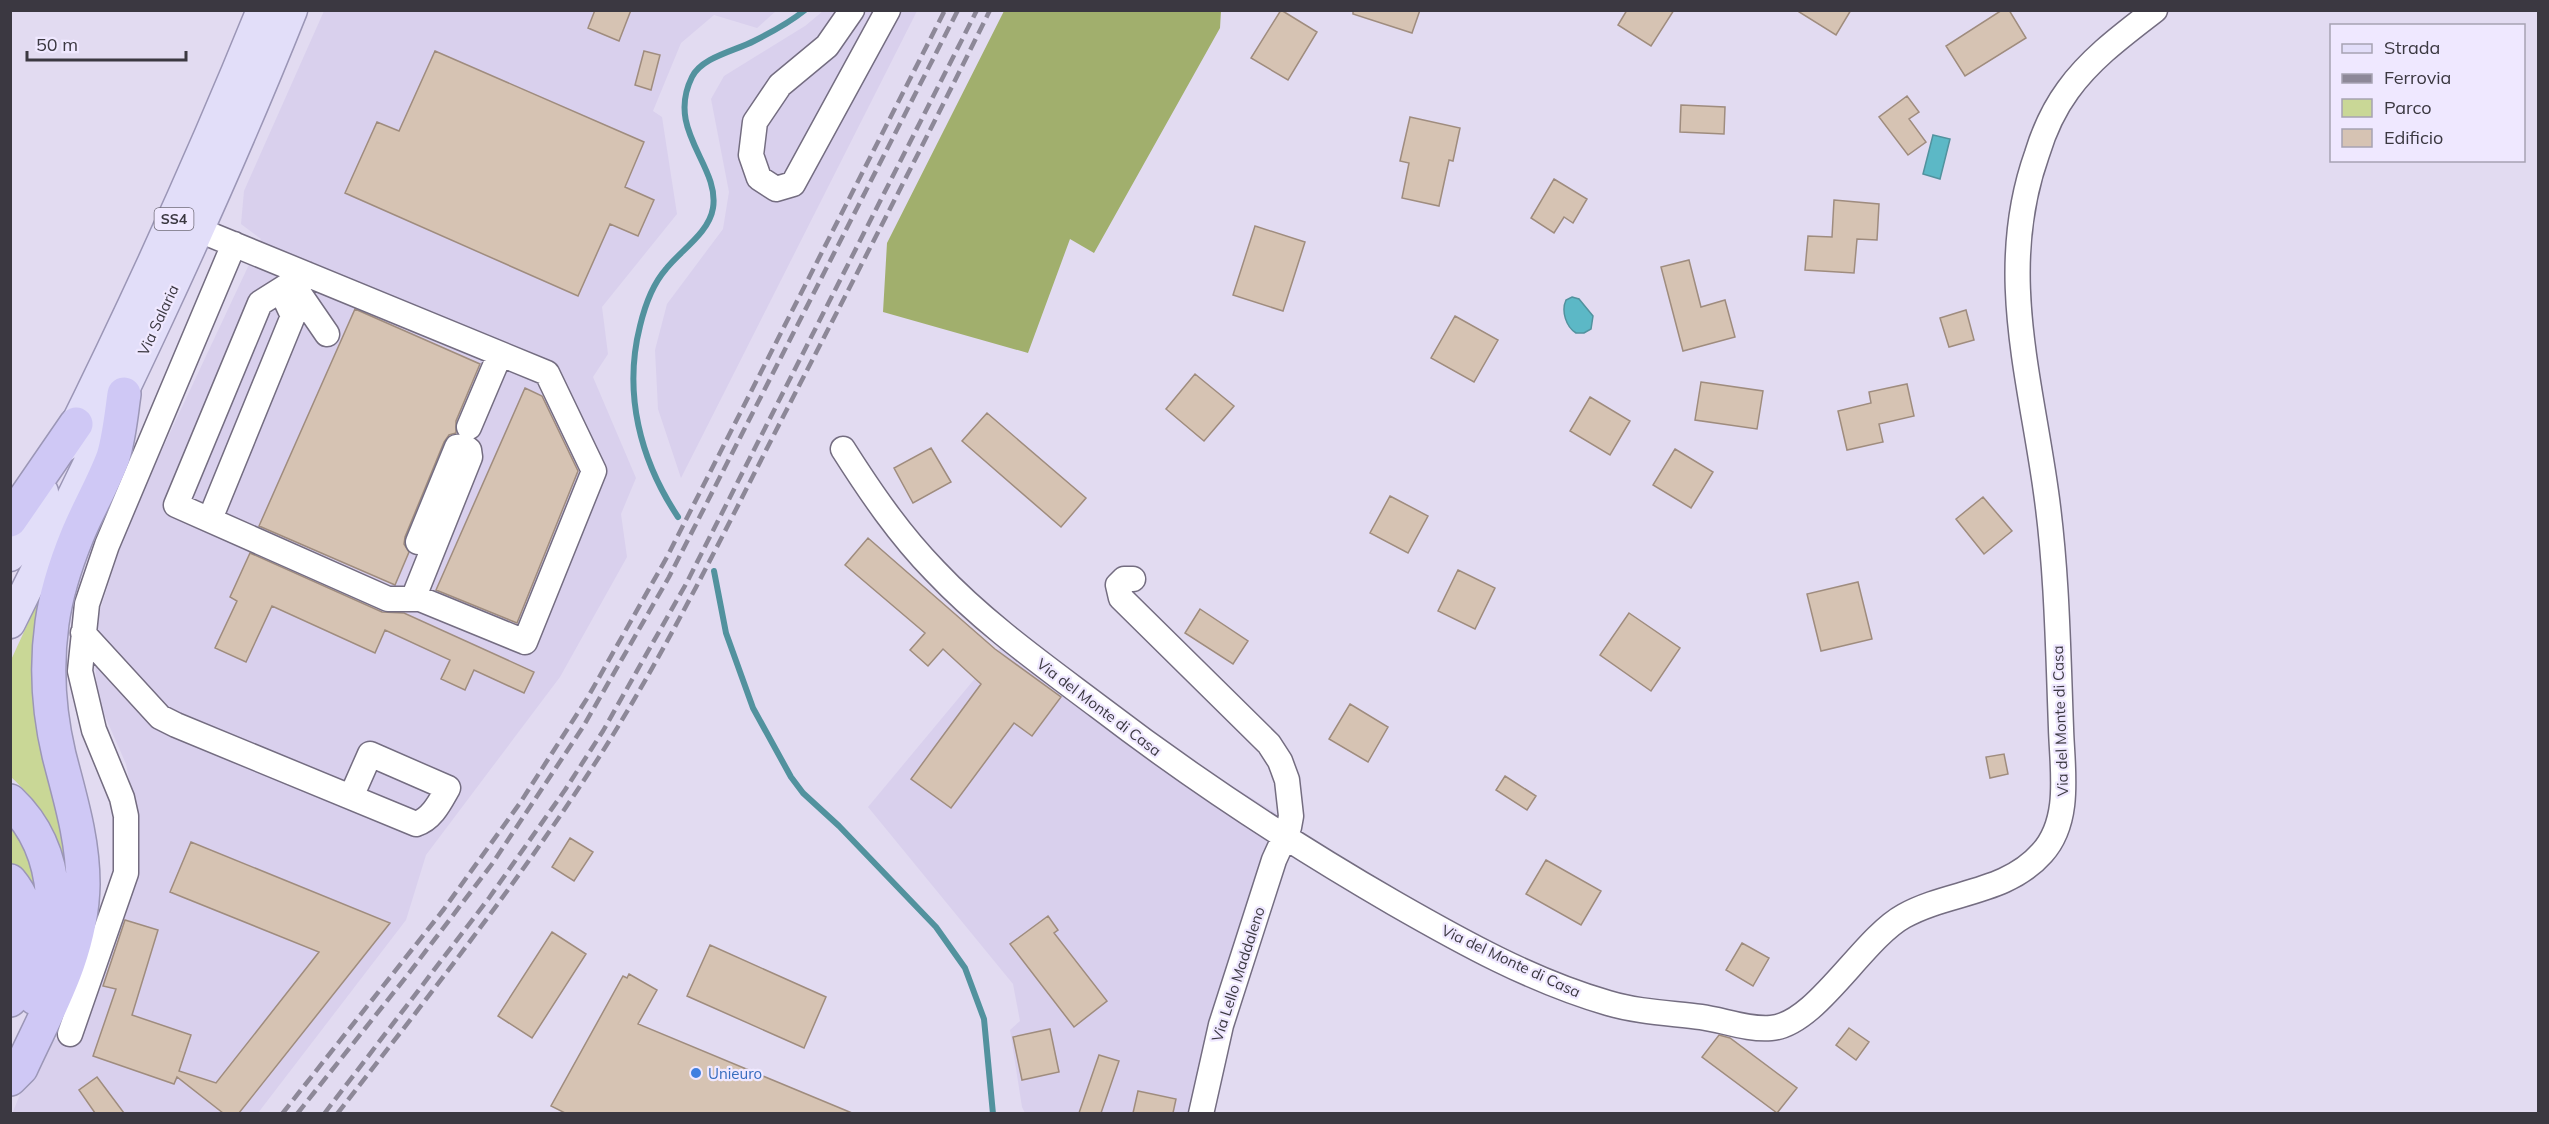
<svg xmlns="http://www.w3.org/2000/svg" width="2549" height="1124" viewBox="0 0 2549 1124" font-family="Mulish,sans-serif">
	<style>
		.built { fill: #d9d0ed }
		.green { fill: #c9d796 }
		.forest { fill: #a1af6d }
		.water { fill: #5cb8c6; stroke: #52929e; stroke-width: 1.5 }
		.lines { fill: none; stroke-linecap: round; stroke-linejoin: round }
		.stream { stroke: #52929e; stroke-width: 6 }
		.building { fill: #d6c3b3; stroke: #9f8c7e; stroke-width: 1.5 }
		.minor-casing { stroke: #746d81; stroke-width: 27 }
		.major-casing { stroke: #9b96b6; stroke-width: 33 }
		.highway-casing { stroke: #9b96b6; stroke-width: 36 }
		.minor { stroke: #fff; stroke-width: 24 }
		.major { stroke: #e2def9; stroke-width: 30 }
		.highway { stroke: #cfc8f5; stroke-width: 33 }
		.rail { stroke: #8d8898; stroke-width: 4.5; stroke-dasharray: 12 6; stroke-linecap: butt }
		.shop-dot { fill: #3f7fe0; stroke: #efe8ff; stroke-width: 2 }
		.labels { text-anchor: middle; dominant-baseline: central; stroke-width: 4.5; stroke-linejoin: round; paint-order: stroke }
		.shield { fill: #efe8ff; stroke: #716d7a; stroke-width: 1.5 }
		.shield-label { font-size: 14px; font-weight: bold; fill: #3b3841 }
		.street-label { font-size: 15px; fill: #3b3841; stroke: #efe8ff }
		.shop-label { font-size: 15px; fill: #366cbe; stroke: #efe8ff; text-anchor: start }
	</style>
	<rect width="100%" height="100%" fill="#e2dbf1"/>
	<!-- built -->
	<path class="built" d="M324,11H776L757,28L714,15L681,43L653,111L662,117L677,214L602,307L608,354L593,377L636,478L621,514L627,557L560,677L426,855L406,920L258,1113L12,1114L28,1075L55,1039L74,1044L135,808L126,764L97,698L94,629L129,520L261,239L241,224L244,191Z
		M823,11H917L681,478L658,409L655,350L667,304L723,229L729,192L711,99L724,76L805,26Z
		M1017,628L1096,691L1198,765L1286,819L1196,1113H1025L1022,1107L1010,1030L1020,1021L1013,984L868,807Z"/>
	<!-- green -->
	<path class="green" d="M39,599L34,666L70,823L66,909C58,849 58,821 11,777V660Z
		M10,810L45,902L11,864Z"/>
	<!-- forest -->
	<path class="forest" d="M1004,11H1221L1220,28L1094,253L1070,239L1028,353L883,312L887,243Z"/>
	<!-- water -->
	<path class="water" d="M1933,135L1950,139L1940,179L1923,174Z
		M1572,297L1579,299L1593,316L1591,329L1584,333H1576C1566,327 1561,311 1566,300Z"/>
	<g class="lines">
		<!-- stream -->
		<path class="stream" d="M678,517C640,460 623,393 640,326C645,305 652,285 666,269C681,250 709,233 713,208C720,165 665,131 692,77C702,57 735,51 754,41C772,32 789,23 805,10
			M714,571L726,633L753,708L791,777L803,793L839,826L936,927L965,968L984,1019L993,1114"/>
	</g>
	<!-- building -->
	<path class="building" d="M595,10H631L619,41L588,28Z
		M1281,10L1317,32L1288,80L1251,58Z
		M1353,10H1420L1412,33L1353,14Z
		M1627,10H1674L1651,46L1618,25Z
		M1796,10H1851L1836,35Z
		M2002,10H2009L2026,38L1965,76L1946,46Z
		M435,51L644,142L625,187L654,200L638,236L610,224L578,296L345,193L377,122L399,131Z
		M644,51L660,55L651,90L635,85Z
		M1907,96L1919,112L1909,119L1926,142L1908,155L1879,117Z
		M1681,105L1725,107L1724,134L1680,132Z
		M1410,117L1460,128L1453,161L1449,160L1439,206L1402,198L1409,163L1400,161Z
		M1554,179L1587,199L1573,223L1564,217L1554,233L1531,218Z
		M1834,200L1879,204L1877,240L1857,239L1854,273L1805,270L1808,236L1832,237Z
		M1255,226L1305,242L1283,311L1233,295Z
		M1689,260L1701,307L1725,300L1735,337L1683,351L1661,267Z
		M355,309L480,364L456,421V433L449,435L444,442L405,537L404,544L409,552L395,585L259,526Z
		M1966,310L1974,340L1949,347L1940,318Z
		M1455,316L1498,340L1474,382L1431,358Z
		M1195,374L1234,406L1204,441L1166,409Z
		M1701,382L1763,391L1757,429L1695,420Z
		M1907,384L1914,416L1879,424L1883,442L1847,450L1838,411L1871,403L1869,392Z
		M525,388L542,396L578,471L517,623L436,590Z
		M1590,397L1630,421L1610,455L1570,431Z
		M987,413L1086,498L1061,527L962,441Z
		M931,448L951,482L913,503L894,468Z
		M1675,449L1713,472L1691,508L1653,485Z
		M1390,496L1428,516L1408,553L1370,533Z
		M1983,497L2012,531L1984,554L1956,519Z
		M868,538L995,649L1061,697L1032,736L1014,723L951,808L911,779L981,684L943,649L928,666L910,650L925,633L845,565Z
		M250,553L382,612L404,613L534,672L524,693L474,670L465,690L441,679L450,660L385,630L375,653L272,606L246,662L215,648L237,601L230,597Z
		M1458,570L1495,588L1475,629L1438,611Z
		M1858,582L1872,639L1821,651L1807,594Z
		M1200,609L1248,641L1233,664L1185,633Z
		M1629,613L1680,648L1651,691L1600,655Z
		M1350,704L1388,727L1368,762L1329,739Z
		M2004,754L2008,774L1990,778L1986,757Z
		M1505,776L1536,796L1527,810L1496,790Z
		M570,838L593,852L574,881L552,867Z
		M191,842L390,923L239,1113H223L177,1077L174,1084L93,1056L116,989L103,986L125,920L158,930L132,1015L191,1035L179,1071L216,1083L319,952L170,892Z
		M1546,860L1601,891L1581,925L1526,894Z
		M1048,916L1058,930L1054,933L1107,1001L1074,1027L1010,944Z
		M552,932L586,954L532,1038L498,1016Z
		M1742,943L1769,958L1753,986L1726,970Z
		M710,945L826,997L804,1048L687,996Z
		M629,974L657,990L638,1024L852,1113H565L551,1106L623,976L627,978Z
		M1849,1028L1869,1042L1856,1060L1836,1045Z
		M1050,1029L1059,1072L1022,1080L1013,1037Z
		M1719,1035L1730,1038L1797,1088L1777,1113L1702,1057Z
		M1099,1055L1119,1061L1101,1113H1079Z
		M97,1077L124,1113H95L79,1090Z
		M1138,1091L1176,1099L1173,1113H1133Z"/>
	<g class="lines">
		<defs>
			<path id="minor" d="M852,10L827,46L780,85L755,122L751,155L759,178L776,189L793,184L888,10
				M199,230L547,373L594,471L525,642L420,599H388L176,505L260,303L306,274
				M292,283L327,334
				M469,427L500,354
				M843,449C871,493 899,534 935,571C984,623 1042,664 1099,707C1193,779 1292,844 1394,903C1462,942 1532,981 1608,1003C1638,1012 1669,1013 1701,1017C1723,1020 1748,1030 1771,1028C1816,1025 1862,939 1904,916C1949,891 2006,894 2042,853C2072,820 2062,768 2061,728C2058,649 2057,570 2046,492C2030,376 1996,269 2037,154C2044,131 2054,109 2068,90C2091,58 2124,34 2155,10
				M210,519L293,316L281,290
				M1133,579H1124L1118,585L1121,598L1269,744L1280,761L1287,780L1291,816L1289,827L1274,860L1221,1025L1201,1114
				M413,599L470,457L469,450L464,446L457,447L418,542
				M83,633L160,717L176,725L416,824C432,819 440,802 448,788L370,754L351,797
				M70,1034L126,873V816L122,798L94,730L80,671L87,604L107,545L234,244"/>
			<path id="major" d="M65,446C136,303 202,158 262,10
				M10,556L43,492
				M10,623C110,422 208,220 292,10"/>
			<path id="highway" d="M10,520L76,424
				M10,801C64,852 61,934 35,998
				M10,881C40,917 28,961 10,1000
				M10,1079L21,1068C49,1007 82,952 83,884C83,839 70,798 59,755C49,713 46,666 52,623C56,594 66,563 77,536C88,509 103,484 113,457C119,437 121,415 124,394"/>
		</defs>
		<!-- minor casing -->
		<use href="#minor" class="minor-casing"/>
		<!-- major casing -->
		<use href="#major" class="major-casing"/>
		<!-- highway casing -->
		<use href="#highway" class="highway-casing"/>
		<!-- minor -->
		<use href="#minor" class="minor"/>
		<!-- major -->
		<use href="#major" class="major"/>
		<!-- highway -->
		<use href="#highway" class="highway"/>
		<!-- rail -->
		<path class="rail" d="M282,1114L444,909L520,803L588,697L667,557L945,10
			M297,1114L406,977L492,864L583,727L669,577L958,10
			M324,1114L489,898L565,790L603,731L686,584L977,10
			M337,1114C429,996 521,879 601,754C670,645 726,528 785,413C854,279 923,146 990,10"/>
	</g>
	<!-- markers -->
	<circle class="shop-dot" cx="696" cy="1073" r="6"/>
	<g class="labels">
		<!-- shield labels -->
		<rect class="shield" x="154.5" y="208" width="39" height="22" rx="4.5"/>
		<g class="shield-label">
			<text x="174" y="219">SS4</text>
		</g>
		<!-- street labels -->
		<g class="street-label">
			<text transform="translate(158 320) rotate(-65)">Via Salaria</text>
			<text transform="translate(1099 707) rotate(37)">Via del Monte di Casa</text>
			<text transform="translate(2060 721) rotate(-92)">Via del Monte di Casa</text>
			<text transform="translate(1511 961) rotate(25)">Via del Monte di Casa</text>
			<text transform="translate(1238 974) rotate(-72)">Via Lello Maddaleno</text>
		</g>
		<!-- shop labels -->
		<g class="shop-label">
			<text x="708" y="1073">Unieuro</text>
		</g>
	</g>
	<!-- border -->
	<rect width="2549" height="1124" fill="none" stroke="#3b3841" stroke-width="24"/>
	<!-- legend -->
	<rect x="2330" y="24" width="195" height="138" fill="#efe8ff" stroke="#a7a2b3" stroke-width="1.5"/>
	<rect x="2342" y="44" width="30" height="9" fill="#e2def9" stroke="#a7a2b3" stroke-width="1.5"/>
	<text x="2384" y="54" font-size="18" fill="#3b3841">Strada</text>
	<rect x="2342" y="74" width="30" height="9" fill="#8d8898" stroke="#a7a2b3" stroke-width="1.5"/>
	<text x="2384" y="84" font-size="18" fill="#3b3841">Ferrovia</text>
	<rect x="2342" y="99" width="30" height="18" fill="#c9d796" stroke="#a7a2b3" stroke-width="1.5"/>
	<text x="2384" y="114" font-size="18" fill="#3b3841">Parco</text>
	<rect x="2342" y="129" width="30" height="18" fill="#d6c3b3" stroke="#a7a2b3" stroke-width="1.5"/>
	<text x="2384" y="144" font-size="18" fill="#3b3841">Edificio</text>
	<!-- scale -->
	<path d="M27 51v9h159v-9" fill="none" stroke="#3b3841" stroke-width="3"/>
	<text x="36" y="51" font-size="18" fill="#3b3841" stroke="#efe8ff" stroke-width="4.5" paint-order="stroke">50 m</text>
</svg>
